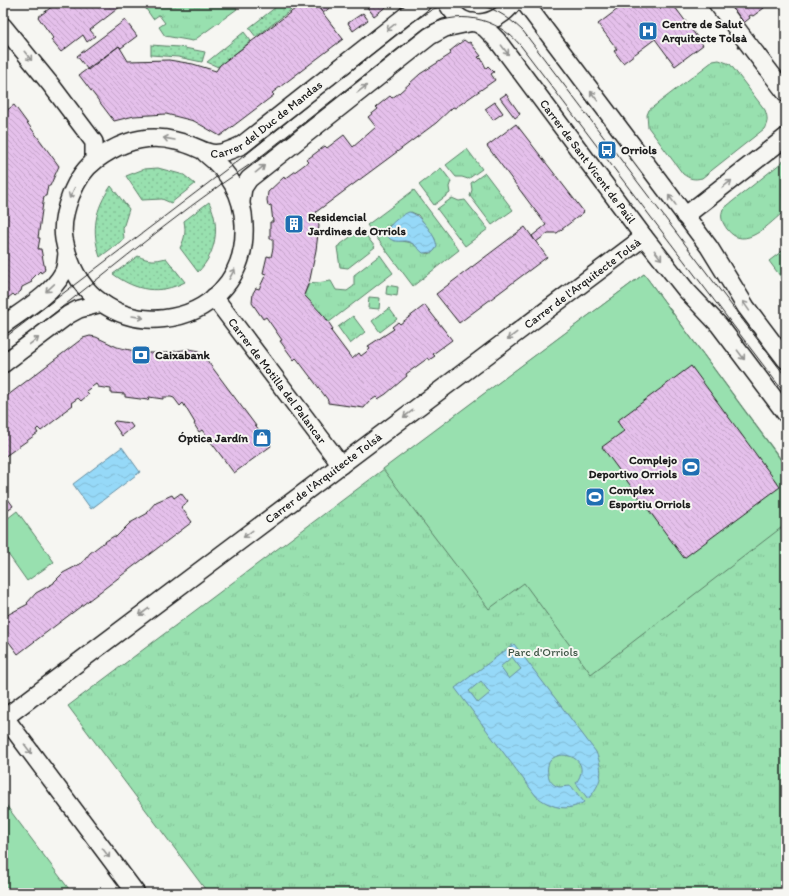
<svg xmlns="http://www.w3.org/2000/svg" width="789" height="896" viewBox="0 0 789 896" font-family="Itim,sans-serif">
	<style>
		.grass { fill: url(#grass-tufts); stroke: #5a7e66; fill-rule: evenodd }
		.garden { fill: url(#garden-dots); stroke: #5a7e66 }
		.pitch { fill: #98e0af; stroke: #5a7e66 }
		.water { fill: url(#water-waves); stroke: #658da0; fill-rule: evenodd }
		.building { fill: url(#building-back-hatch); stroke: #1c1c1c }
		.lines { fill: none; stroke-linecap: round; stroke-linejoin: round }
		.street-casing { stroke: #1c1c1c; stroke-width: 20 }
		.street { stroke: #f6f6f2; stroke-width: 17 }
		.tram { stroke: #1c1c1c; stroke-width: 1 }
		.oneway { stroke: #949492 }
		.labels { text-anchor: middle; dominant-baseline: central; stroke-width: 4; stroke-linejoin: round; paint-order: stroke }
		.poi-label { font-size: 12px; font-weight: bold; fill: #1c1c1c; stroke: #f6f6f2; text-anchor: start }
		.street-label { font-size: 12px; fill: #1c1c1c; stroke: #f6f6f2 }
		.park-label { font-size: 12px; fill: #415748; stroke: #f6f6f2 }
	</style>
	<defs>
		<pattern id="grass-tufts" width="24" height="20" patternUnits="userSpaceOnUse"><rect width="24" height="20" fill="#98e0af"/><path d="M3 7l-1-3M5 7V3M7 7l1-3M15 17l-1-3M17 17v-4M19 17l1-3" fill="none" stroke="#82c096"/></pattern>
		<pattern id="garden-dots" width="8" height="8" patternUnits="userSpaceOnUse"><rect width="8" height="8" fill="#98e0af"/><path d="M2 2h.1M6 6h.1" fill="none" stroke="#82c096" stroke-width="1.8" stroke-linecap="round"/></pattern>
		<pattern id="water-waves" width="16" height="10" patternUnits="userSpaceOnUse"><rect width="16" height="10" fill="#96d9f8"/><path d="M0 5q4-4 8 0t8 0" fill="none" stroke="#81bad4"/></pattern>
		<pattern id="building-back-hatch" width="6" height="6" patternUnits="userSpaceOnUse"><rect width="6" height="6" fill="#e5c0eb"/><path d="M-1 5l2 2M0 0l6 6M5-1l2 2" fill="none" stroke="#c4a4c9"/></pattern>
	</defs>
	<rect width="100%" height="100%" fill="#f6f6f2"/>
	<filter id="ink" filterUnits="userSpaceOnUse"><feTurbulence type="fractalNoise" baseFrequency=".025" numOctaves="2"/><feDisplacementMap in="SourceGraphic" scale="8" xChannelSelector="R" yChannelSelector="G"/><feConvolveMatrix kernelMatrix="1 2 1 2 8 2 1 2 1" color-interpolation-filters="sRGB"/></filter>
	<g filter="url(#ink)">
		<!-- grass -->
		<path class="grass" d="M148,3H233L237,9L193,41L165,36L159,27L165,23L159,15L153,19L144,6Z
			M719,60L730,64L765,110C768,118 768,122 764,129L702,178C694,180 690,179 683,174L648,127L647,115L649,110L713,61Z
			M467,149L482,169L468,179L462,177H456L446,165Z
			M786,159V210C769,223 745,253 727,229C722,222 720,217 723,209Z
			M441,168L451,181L449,187L450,193L434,205L419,185Z
			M485,173L513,210L492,225L470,196L472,190L471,183Z
			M414,190L459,250L413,286L367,225ZM411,212L418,215L435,239V250C426,260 419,246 411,243C402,239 381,245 389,226Z
			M452,198L459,201L465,200L488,229L465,246L437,209Z
			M361,229L375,247L348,268L340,267L337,247Z
			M380,255L393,273L328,323L320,311L319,312L304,295L309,284L331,281L336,290L347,291L354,286V275Z
			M644,274L786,466V884L774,893H208L68,706Z
			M387,285L398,287L397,296L386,294Z
			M369,297L380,298L379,309L368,308Z
			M389,308L397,319L380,332L372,321Z
			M353,316L365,332L350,344L338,327Z"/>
		<!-- garden -->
		<path class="garden" d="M281,3H286L291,10L256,37L249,28Z
			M244,32L251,41L218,67L207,62Z
			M151,45L179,47L205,52L202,62L178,57L151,55Z
			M158,168L184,175L195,184L171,203L162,199L142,200L126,176L144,169Z
			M111,186L129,209L123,228L124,239L100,257C91,230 95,209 111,186Z
			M209,202C221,226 216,254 198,272L180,248C185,238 186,232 184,221Z
			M138,256C148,261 155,261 166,258L185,282C159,295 136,291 113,274Z"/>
		<!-- pitch -->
		<path class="pitch" d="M786,248V284L769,261Z
			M644,274L786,467V524L591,674L524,583L489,609L383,469Z
			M17,511L54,562L27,581L3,547V522Z
			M3,801L72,893H3Z"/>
		<!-- water -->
		<path class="water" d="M409,212C419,213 437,237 437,247L433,252L423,253C417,248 414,242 405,241C401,241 396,242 392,240C376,232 401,215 409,212Z
			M122,447L140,472L91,509L73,484Z
			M514,644L596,752C604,772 602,783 588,799L576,783C598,753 542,743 548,774C549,781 553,785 559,787L571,786L584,802C567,813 550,807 536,796L455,688ZM512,657L521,669L509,679L500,667ZM481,681L490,693L478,703L469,691Z"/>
		<!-- building -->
		<path class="building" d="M57,3H125L90,30L95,36L87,42L83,35L61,52L51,40L53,38L38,17Z
			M129,3H138L132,7Z
			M303,3H308L309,6L315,3L343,39L272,93L274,95L220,136L194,121L166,114L134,116L114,121L79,75L119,46L128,61L169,60L193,64L216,71L220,65Z
			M315,3H336L323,13Z
			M364,3H391L374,16Z
			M626,3H672L703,45L675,66L655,39L623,63L614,51L617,49L598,24Z
			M728,3H766L763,6L764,8L753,16L751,15L749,16L750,18L741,25L732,13L734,11Z
			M363,13L368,20L353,31L348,23Z
			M125,20L137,36L121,48L119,46L88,70L77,56Z
			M464,40L468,43L470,42L481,56L478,57L480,59L481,58L486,68L488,66L494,72L491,74L495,80L455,108L453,107L436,123L316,212L319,226L316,250L310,279L304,295L325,317L333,329L331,331L352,359L359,353L361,356L370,349L368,346L394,329L392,327L398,322L400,324L425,305L452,340L433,354L435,356L429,360L428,358L406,374L407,376L386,394L378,399L376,397L369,402L364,408L328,403V400L297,359L296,358L294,360L280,341L282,340L266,317L263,319L252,303L253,293L256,288L259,289L266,274L263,273L267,256L271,257L273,248V239H270V222H273L271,205L268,206L267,200L268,192L284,177L285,179L308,162L306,160L313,155L325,146L327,148L344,135L353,147L376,127L368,117L378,109L376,107L390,96L392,98L399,93L420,74L451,54L450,51Z
			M506,94L520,114L515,118L500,98Z
			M495,102L503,113L493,120L485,109Z
			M14,105L59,166L50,186H48L46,196H44L38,238H40L38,249H41L45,270L41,273L40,271L31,280L32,282L22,287L21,291L15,296L13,294L3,302V187H5L6,181L3,180V113Z
			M516,124L584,212L557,233H548L536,242L532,236L546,225L487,146Z
			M525,227L547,257L459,323L436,294Z
			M90,336L96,337L117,347L143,353H165L189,349L200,351L271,446L234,473L202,430L199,432L194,424L195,423L183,403L180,406L174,398L171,397H163V399L149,397L148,400L125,397V394L111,393V389L98,387L96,384L86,391L89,394L81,401L78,398L71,403L73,405L62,413L63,414L41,431L38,428L36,430L38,433L4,457L3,399L83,338Z
			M691,366L780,487L684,558L602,447L624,431L617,421Z
			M115,421L130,423L133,427L122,436L113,423Z
			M181,493L188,502L181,507L192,522L18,654L3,634V620L9,614L28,604L27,603L36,593L54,583V582L63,573L82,563L90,553L103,543L114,536L116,537L130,523L148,513L147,512L156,502L172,495L174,498Z
			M8,499L13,506L3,513V503Z"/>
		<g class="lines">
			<defs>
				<g id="street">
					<path d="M447,3C463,32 495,27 513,3"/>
					<path d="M525,3L709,247L746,307L786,360"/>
					<path d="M717,3L786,93"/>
					<path id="s1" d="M477,23L485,28L497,40L644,237L686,290L719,325L786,414"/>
					<path d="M3,26L51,85L94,142V161"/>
					<path id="s2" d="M205,153C229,172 243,194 244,225C249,337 85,358 64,239C60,214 75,175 96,160C120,142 146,133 176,141C209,148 205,163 242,145L422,3"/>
					<path d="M241,201L243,188L249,179L430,36L445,28L473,22"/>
					<path d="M685,216L786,137"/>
					<path id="s3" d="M214,297L341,465"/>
					<path d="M3,325C22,311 52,294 63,273C66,268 66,260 67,254"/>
					<path d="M3,364L68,315L79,309L102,303"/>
					<path d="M3,715L136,893"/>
					<path id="s4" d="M3,719L644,237"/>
				</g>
			</defs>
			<!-- street casing -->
			<use href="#street" class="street-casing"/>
			<!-- street -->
			<use href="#street" class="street"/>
			<!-- tram -->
			<path class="tram" d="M467,3C491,5 506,15 523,31L786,377
				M3,339L248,153L408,25L433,9L456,3
				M3,352C88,290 167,219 255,161L423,29C456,8 497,17 521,46L786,395"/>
		</g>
		<!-- one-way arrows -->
		<defs><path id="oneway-shaft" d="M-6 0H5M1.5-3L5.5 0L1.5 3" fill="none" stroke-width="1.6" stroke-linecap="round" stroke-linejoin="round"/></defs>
		<g class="oneway">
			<use href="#oneway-shaft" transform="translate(391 27) rotate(142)"/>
			<use href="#oneway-shaft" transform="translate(505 50) rotate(53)"/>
			<use href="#oneway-shaft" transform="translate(28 56) rotate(51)"/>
			<use href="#oneway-shaft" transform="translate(362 89) rotate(-38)"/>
			<use href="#oneway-shaft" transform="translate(594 96) rotate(-127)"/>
			<use href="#oneway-shaft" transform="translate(169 139) rotate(-170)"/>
			<use href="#oneway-shaft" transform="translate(260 169) rotate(-39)"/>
			<use href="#oneway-shaft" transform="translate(727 184) rotate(-38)"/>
			<use href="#oneway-shaft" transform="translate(72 193) rotate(116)"/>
			<use href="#oneway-shaft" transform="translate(672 200) rotate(-127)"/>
			<use href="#oneway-shaft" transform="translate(658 255) rotate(52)"/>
			<use href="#oneway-shaft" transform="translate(232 274) rotate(-61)"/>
			<use href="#oneway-shaft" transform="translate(50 288) rotate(137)"/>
			<use href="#oneway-shaft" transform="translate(746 306) rotate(-125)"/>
			<use href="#oneway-shaft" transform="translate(138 317) rotate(10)"/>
			<use href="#oneway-shaft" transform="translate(512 336) rotate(143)"/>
			<use href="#oneway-shaft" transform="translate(34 341) rotate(-37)"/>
			<use href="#oneway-shaft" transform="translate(741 355) rotate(53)"/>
			<use href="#oneway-shaft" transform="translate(408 414) rotate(143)"/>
			<use href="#oneway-shaft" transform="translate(248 534) rotate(143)"/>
			<use href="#oneway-shaft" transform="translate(144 612) rotate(143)"/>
			<use href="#oneway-shaft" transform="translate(28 749) rotate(53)"/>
			<use href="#oneway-shaft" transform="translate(106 853) rotate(53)"/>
		</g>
	</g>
	<!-- icons -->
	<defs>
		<symbol id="hospital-square" viewBox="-11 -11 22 22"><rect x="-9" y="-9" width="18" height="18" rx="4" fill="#1f6fb2" stroke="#f6f6f2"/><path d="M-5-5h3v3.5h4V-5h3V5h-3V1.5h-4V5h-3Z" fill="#fff"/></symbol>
		<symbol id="bus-square" viewBox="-11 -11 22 22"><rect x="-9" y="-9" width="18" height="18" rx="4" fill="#1f6fb2" stroke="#f6f6f2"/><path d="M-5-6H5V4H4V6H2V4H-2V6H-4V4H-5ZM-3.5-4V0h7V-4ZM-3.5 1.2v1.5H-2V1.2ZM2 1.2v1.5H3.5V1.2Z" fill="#fff"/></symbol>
		<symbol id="building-square" viewBox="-11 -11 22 22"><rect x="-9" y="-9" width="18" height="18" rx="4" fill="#1f6fb2" stroke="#f6f6f2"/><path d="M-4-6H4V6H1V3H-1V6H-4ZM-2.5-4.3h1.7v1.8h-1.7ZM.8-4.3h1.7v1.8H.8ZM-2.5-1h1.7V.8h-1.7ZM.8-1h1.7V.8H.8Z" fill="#fff"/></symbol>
		<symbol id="bank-square" viewBox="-11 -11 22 22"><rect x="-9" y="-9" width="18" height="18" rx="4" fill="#1f6fb2" stroke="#f6f6f2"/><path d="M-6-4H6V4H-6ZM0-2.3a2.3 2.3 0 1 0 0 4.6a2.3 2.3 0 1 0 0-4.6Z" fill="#fff"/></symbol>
		<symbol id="shop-square" viewBox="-11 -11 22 22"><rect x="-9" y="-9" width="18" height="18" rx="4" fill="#1f6fb2" stroke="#f6f6f2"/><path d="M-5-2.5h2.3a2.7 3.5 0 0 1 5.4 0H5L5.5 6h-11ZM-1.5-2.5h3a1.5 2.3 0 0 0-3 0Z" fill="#fff"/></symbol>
		<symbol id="stadium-square" viewBox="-11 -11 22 22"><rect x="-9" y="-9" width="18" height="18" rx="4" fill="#1f6fb2" stroke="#f6f6f2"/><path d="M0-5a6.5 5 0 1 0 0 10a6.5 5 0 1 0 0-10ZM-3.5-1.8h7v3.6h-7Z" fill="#fff"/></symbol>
	</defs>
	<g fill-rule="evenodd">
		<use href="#hospital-square" x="637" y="20" width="22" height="22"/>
		<use href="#bus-square" x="596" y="139" width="22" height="22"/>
		<use href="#building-square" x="283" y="213" width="22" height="22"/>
		<use href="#bank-square" x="130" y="344" width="22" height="22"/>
		<use href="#shop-square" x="251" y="427" width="22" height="22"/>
		<use href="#stadium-square" x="680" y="456" width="22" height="22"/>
		<use href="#stadium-square" x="584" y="486" width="22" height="22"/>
	</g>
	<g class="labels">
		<!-- poi labels -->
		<g class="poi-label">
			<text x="662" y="24">Centre de Salut<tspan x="662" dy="14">Arquitecte Tolsà</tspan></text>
			<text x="621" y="150">Orriols</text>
			<text x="308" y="217">Residencial<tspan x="308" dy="14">Jardines de Orriols</tspan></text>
			<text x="155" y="355">Caixabank</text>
			<text x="248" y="438" text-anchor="end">Óptica Jardín</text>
			<text x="677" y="460" text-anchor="end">Complejo<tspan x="677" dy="14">Deportivo Orriols</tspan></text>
			<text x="609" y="490">Complex<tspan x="609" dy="14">Esportiu Orriols</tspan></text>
		</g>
		<!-- street labels -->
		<g class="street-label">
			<text stroke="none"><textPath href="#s2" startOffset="640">Carrer del Duc de Mandas</textPath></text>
			<text stroke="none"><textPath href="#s1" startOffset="178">Carrer de Sant Vicent de Paül</textPath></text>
			<text stroke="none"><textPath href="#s4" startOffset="725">Carrer de l'Arquitecte Tolsà</textPath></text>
			<text stroke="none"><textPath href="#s3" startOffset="105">Carrer de Motilla del Palancar</textPath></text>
			<text stroke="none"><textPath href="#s4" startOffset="401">Carrer de l'Arquitecte Tolsà</textPath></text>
		</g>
		<!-- park labels -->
		<g class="park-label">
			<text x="543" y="652">Parc d'Orriols</text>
		</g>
	</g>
	<!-- margin -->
	<rect width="789" height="896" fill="none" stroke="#f6f6f2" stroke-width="16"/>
	<rect x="8" y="8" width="773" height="880" fill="none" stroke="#1c1c1c" stroke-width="1.5" filter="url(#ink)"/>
</svg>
